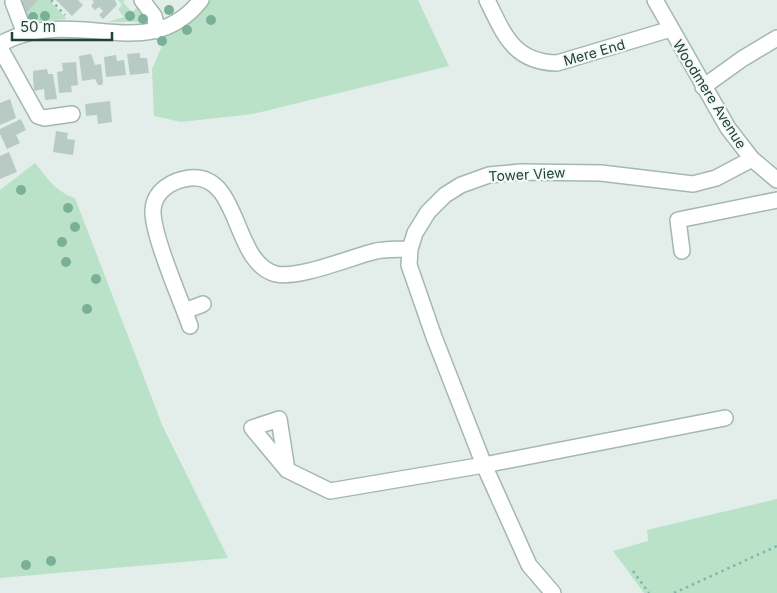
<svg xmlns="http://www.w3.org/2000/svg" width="777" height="593" viewBox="0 0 777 593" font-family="Inter,sans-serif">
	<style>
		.green { fill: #b9e2c8 }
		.building { fill: #b8cac4 }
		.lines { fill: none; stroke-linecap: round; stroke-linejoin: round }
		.minor-casing { stroke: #a5b7b2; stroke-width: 18 }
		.path { stroke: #80b6aa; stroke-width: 2.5; stroke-dasharray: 2.5 4; stroke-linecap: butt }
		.minor { stroke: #fff; stroke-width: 15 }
		.tree { fill: #7ab095 }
		.labels { text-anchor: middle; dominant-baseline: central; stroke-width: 4.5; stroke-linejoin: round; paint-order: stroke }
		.street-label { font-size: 14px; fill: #20423c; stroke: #f4faf8 }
	</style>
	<rect width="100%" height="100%" fill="#e3eeea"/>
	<!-- green -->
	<path class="green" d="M38,0H49L67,19L28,22L24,16Z
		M118,0H125L123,2L132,12L139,6L149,20L147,22H107L124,17L118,9L122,5Z
		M207,0H418L449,66L253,114L181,122L154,116L152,69L164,41V34Z
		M35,163C47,178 56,192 75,198L163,427L228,558L0,578V190Z
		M777,499V593H644L613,551L648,541L647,530Z"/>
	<!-- building -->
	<path class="building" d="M23,0H38L24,16L17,6Z
		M56,0H78L83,5L72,16Z
		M92,0H115L117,5L103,19L99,15L103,11L99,7L95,10L91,6L94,2Z
		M140,53V58H147L149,73L130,75L127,54Z
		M91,54L95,65L101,64L103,82L102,85H98L95,79L82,81L79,56Z
		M116,55L117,61L124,60L126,75L106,77L104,57Z
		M76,62L78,85L71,86L72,92L59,93L57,72L63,71L62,63Z
		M47,69L48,74H53L57,99L45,100L44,89L34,91L33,76V71Z
		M10,99L16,118L0,125V103Z
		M110,101L112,122L98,124L97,115L86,116L85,104Z
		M21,119L26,130L16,135L20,143L7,149L0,134V129Z
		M56,131L68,133L67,139L75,140L73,155L53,152Z
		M9,152L17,172L0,179V156Z"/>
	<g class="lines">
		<defs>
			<path id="minor" d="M142,0L154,16L158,31
				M487,0C504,34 513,62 557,63L671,29
				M655,0L728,128L752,159L777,180
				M13,2L25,34
				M0,44C15,36 31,31 47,30C104,24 159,54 201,0
				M0,48L38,116L44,118L72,114
				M703,87L742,59L777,38
				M682,251L678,220L777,200
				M185,311L203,304
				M190,326C181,300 152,235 153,210C154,191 172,180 190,178C241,173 232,263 276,274C300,279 351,257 376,251C387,249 399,249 410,249
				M287,470L252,428L279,419L287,470L330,491L484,465L725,418
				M553,593L529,565L484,465L434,337L409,265L410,249L415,233L428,212L445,195L461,185L489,175L520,172L601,173L693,184L716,178L752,159"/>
		</defs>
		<!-- minor casing -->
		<use href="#minor" class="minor-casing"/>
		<!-- path -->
		<path class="path" d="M51,0L65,15
			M633,571L649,593
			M674,593L777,546"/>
		<!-- minor -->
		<use href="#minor" class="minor"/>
	</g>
	<!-- trees -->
	<g class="tree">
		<circle cx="169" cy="10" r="5"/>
		<circle cx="45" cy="16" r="5"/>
		<circle cx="130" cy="16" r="5"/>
		<circle cx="33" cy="17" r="5"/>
		<circle cx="143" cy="19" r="5"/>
		<circle cx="211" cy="20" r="5"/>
		<circle cx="187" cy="30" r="5"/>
		<circle cx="162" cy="41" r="5"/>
		<circle cx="21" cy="190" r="5"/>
		<circle cx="68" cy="208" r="5"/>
		<circle cx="75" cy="227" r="5"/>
		<circle cx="62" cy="242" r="5"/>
		<circle cx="66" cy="262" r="5"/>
		<circle cx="96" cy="279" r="5"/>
		<circle cx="87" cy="309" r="5"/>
		<circle cx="51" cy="561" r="5"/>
		<circle cx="26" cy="565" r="5"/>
	</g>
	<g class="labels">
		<!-- street labels -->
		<g class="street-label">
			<text transform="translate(594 52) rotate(-16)">Mere End</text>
			<text transform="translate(710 94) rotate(58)">Woodmere Avenue</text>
			<text transform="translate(527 174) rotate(-3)">Tower View</text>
		</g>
	</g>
	<!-- scale -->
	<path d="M12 32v8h100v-8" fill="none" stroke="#20423c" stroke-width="2.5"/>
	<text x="20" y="32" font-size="15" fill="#20423c" stroke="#f4faf8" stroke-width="4" paint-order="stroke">50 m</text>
</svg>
